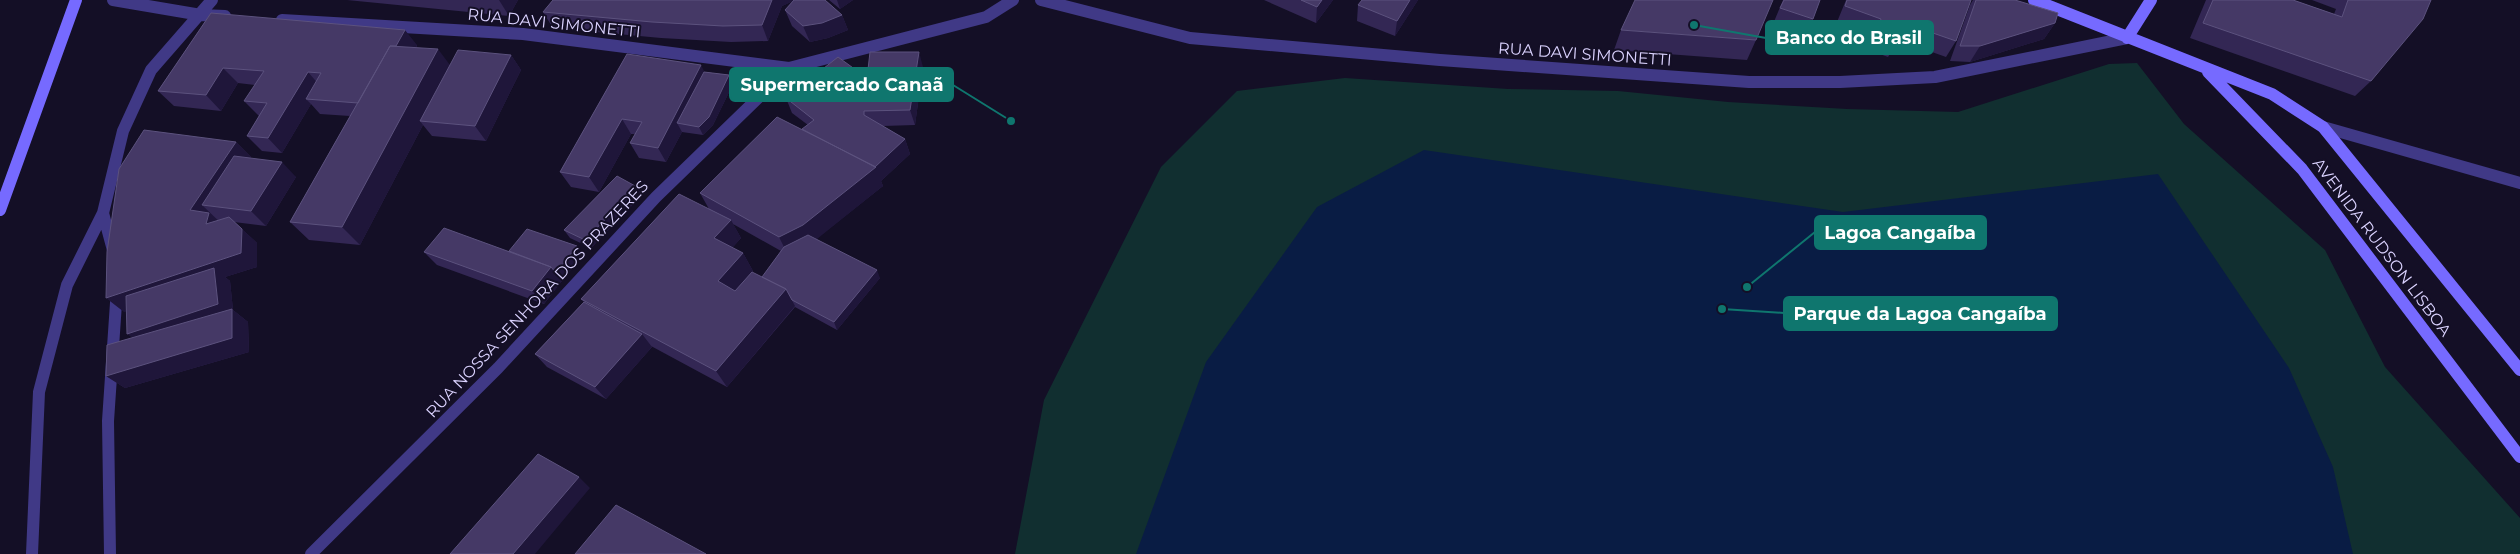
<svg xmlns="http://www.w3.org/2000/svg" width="2520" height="554" viewBox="0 0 2520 554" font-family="Montserrat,sans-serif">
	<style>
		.green { fill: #112f30 }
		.water { fill: #091c44 }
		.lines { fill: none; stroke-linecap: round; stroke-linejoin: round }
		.street { stroke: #403986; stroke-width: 12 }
		.secondary { stroke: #766aff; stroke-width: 12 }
		.wall { fill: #332754; fill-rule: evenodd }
		.shaded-wall { fill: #1f163a }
		.building { fill: #453966; stroke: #5c527e }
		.labels { text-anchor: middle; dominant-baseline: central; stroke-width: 4; stroke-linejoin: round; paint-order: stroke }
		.street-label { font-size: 16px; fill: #dbd3ff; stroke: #140f26 }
		.leader { fill: none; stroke: #0f766e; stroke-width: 2 }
		.callout-dot { fill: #0f766e; stroke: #140f26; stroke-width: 2 }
		.callout { fill: #0f766e; stroke: #0f766e; stroke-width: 2 }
		.callout-label { font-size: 18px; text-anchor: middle; font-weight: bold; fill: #fff }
	</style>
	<rect width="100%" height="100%" fill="#140f26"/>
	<!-- green -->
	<path class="green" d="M2137,63L2184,124L2325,250L2385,367L2520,518V554H1015L1044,400L1161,167L1237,91L1345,78L1508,89L1618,91L1728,102L1847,109L1958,112L2109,64Z"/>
	<!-- water -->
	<path class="water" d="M1424,150L1843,212L2158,174L2289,368L2333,467L2353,554H1136L1206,362L1317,207Z"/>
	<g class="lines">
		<!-- street -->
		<path class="street" d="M113,0L201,15L225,16
			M1041,0L1190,38L1440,60L1749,82H1840L1935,77L2127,38
			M282,20L523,34L789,68L986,17L1013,0
			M2323,127L2520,183
			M103,213L114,254
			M32,554L39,392L67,285L103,213L123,131L151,70L212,0
			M110,554L108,421L117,288
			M311,554L498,368L656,197L789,68"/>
		<!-- secondary -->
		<path class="secondary" d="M2034,0L2272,94L2323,127L2520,370
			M2127,38L2151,0
			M2208,72L2302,169L2520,457
			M0,210L76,0"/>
	</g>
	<!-- wall -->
	<path class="wall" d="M347,0H518L509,16Z
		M553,0H825L842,15L848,30L828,38L810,42L792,26L785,10L793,1L782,6L768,41L731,42L661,38L553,28L543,12Z
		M829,0H853L840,9Z
		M1264,0H1333L1316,23Z
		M1362,0H1418L1395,36L1357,21L1358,5Z
		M1783,0H1820L1813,19L1805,34L1773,24Z
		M1846,0H1971L1956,41L1946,57L1898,40L1888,57L1866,49L1872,35L1837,22Z
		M1973,0H2015L2055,23L2044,39L1970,62L1950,61L1970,5Z
		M2206,0H2293L2334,14L2336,9L2312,0H2431L2371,81L2355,96L2190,38Z
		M211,13L417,45L416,48L450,65L511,55L521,70L486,141L432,136L423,125L360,245L309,240L290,222L350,116L320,114L311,104L282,153L262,151L247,136L259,116L244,101L255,85L238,83L221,111L174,106L158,91Z
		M1621,30L1756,40L1747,60L1614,50Z
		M627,54L704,72L729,75L733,84L713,125L703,135L682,132L666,162L639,158L630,143L635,134H631L599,192L571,187L560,172Z
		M923,67L915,125L883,126L905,139L910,154L881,181L883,186L816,239L880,278L837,330L795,307L727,387L651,346L652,347L606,399L547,367L535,354L584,302L581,299L709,209L700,193L802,129L808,125L792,113L786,98L867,78ZM733,224L781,251L762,277L745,280L753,271L743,253L732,248L741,238Z
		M236,142L251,157L250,158L296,177L266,226L234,222L257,243V267L225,277L230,281L233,310L248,322L249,352L125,388L106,376L133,338L126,311L124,312Z
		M637,187L642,195L591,248L570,238L564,230Z
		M509,251L583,254L544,304L437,265L424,252Z"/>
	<!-- shaded-wall -->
	<path class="shaded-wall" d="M499,0H518L509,16Z
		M772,0H796L782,6L768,41L762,25Z
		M837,0H853L840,9Z
		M1322,0H1333L1316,23L1317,7Z
		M1410,0H1418L1395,36L1397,21Z
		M842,15L848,30L828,38L810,42L803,26Z
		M2055,23L2044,39L1970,62L1980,46Z
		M405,30L417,45L376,119L363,103Z
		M438,49L453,69L420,121L423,125L360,245L342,227Z
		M919,52L923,67L915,125L910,110Z
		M511,55L521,70L486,141L475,126Z
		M701,65L709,81L677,123L682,132L666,162L658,148Z
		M223,68L238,83L221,111L206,95Z
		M308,72L321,87L306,99L311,104L282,153L268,138Z
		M729,75L733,84L713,125L703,135L699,127Z
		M622,119L631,134L599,192L589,177Z
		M905,139L910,154L881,181L883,186L812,243L788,255L779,237L872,169Z
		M236,142L251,157L218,207L202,205L225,227L222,238L190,210Z
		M282,162L296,177L266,226L251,211Z
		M637,187L642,195L591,248L585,240Z
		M731,220L741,238L725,256L714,238Z
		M242,229L257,243V267L225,277L230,281L233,310L248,322L249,352L125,388L106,376L145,347L127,334L215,281L124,312L106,298Z
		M577,246L583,254L544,304L532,291L551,267Z
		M743,253L753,271L728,299L718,281Z
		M877,270L880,278L837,330L834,322Z
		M786,289L795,306L727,387L716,371Z
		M642,334L652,347L606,399L595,387Z
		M579,477L590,488L535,554H513Z"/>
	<!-- building -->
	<path class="building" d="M553,0H772L762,25L723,26L652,22L543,12Z
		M794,0H825L842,15L822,23L803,26L785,10Z
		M1301,0H1322L1317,7Z
		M1362,0H1410L1397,21L1358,5Z
		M1635,0H1773L1756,40L1621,30Z
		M1784,0H1820L1813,19L1780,8Z
		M1847,0H1971L1956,41L1904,23L1897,41L1875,34L1881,19L1845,6Z
		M1976,0H2015L2058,13L2055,23L1980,46H1960Z
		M2213,0H2293L2342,17L2348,0H2431L2423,19L2371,81L2203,23Z
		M211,13L405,30L396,46H390L358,103L306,99L321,73L308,72L268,138L247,136L267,103L244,101L264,71L223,68L206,95L158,91Z
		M390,46L438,49L342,227L290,222Z
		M458,50L511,55L475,126L420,121Z
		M870,52H919L910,110L864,111V115L905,139L875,167L802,129L814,120L786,98L838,57L867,78Z
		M627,54L701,65L658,148L630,143L642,122L622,119L589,177L560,172Z
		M704,72L729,75L709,117L699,127L677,123Z
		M777,117L876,167L803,225L779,237L700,193Z
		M144,130L236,142L190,210L209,213L206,224L229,217L242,229L241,253L106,298L107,252L119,169Z
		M234,156L282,162L251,211L202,205Z
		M617,176L637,187L585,240L564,230Z
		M679,194L731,220L714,238L743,253L718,281L735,291L752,272L786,289L716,371L581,299Z
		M444,228L551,267L532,291L424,252Z
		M527,229L577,246L556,273L551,267L509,251Z
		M808,235L877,270L834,322L792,300L786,289L762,277L784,247Z
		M214,268L218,304L127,334L126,296Z
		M584,302L642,334L595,387L535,354Z
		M232,309V338L106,376L107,345Z
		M538,454L579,477L513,554H450Z
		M616,505L706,554H575Z"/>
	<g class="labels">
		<!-- street labels -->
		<g class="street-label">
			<text transform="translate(554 23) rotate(6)">RUA DAVI SIMONETTI</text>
			<text transform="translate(1585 54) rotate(4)">RUA DAVI SIMONETTI</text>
			<text transform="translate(2382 247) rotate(53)">AVENIDA RUDSON LISBOA</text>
			<text transform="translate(537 299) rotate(-47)">RUA NOSSA SENHORA DOS PRAZERES</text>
		</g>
	</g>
	<!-- callouts -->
	<path class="leader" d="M1694 25L1766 38M1011 121L953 85M1747 287L1815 232M1722 309L1784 313"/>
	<g class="callout-dot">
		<circle cx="1694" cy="25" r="5"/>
		<circle cx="1011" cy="121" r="5"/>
		<circle cx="1747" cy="287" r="5"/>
		<circle cx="1722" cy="309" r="5"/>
	</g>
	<g class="callout">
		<rect x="1766" y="21" width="167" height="33" rx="5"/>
		<rect x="730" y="68" width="223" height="33" rx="5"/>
		<rect x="1815" y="216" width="171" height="33" rx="5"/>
		<rect x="1784" y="297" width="273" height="33" rx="5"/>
	</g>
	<g class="callout-label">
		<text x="1849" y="44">Banco do Brasil</text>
		<text x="842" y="91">Supermercado Canaã</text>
		<text x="1900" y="239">Lagoa Cangaíba</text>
		<text x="1920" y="320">Parque da Lagoa Cangaíba</text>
	</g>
</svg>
